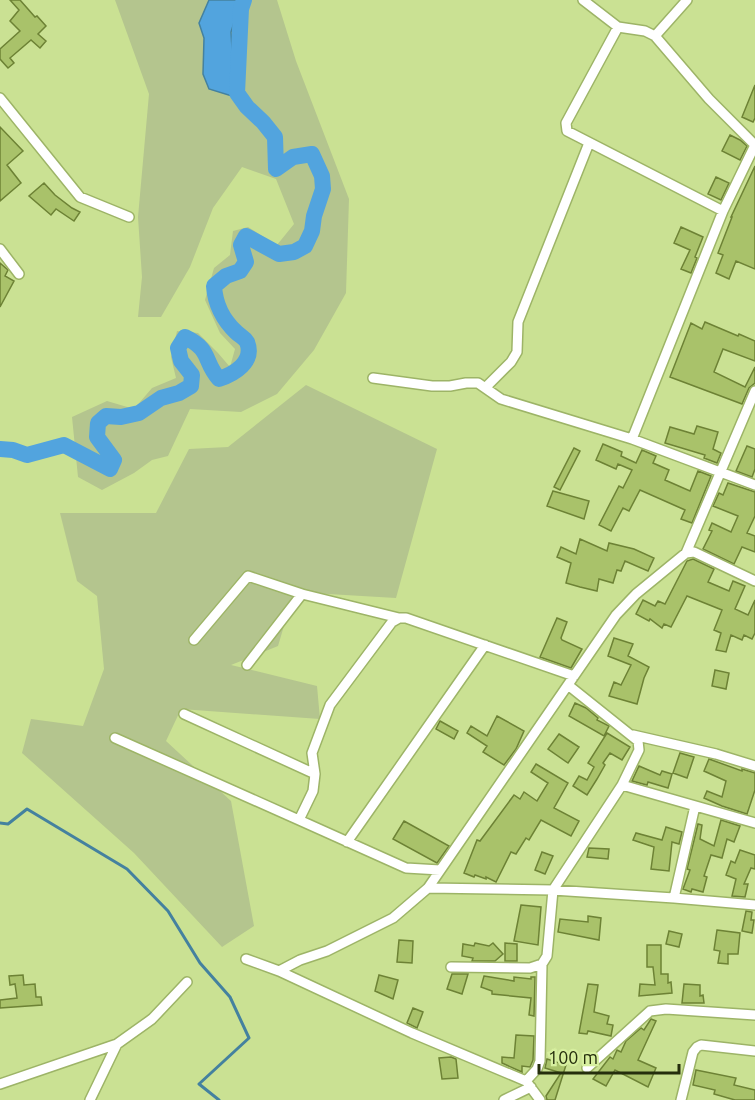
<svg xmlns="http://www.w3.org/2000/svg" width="755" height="1100" viewBox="0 0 755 1100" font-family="Ubuntu,sans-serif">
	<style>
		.green { fill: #b4c58e }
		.water { fill: #52a4de; stroke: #44819f; stroke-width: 1.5 }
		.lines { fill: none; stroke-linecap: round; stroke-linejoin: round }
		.stream { stroke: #44819f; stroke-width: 3 }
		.river { stroke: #52a4de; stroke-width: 16 }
		.building { fill: #a9c26a; stroke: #6d8235; stroke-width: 1.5 }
		.minor-casing { stroke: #9db467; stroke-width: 12 }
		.minor { stroke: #fff; stroke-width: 9 }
	</style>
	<rect width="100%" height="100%" fill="#cae193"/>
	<!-- green -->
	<path class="green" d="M115,0H277L296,61L349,199L346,293L314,350L277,394L241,412L190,409L168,456L152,460L134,473L102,490L78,477L72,417L107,401L134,409L152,388L176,378L171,357L177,331L198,333L218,353L230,367L235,349L220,333L205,300L214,268L230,255L233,231L248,227L277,245L294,224L276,179L242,167L213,208L190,267L161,317H138L142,277L138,217L149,94Z
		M306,385L437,449L396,598L294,592L278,646L231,665L317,686L320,719L181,709L166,741L231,801L254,926L222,947L134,853L22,753L31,719L83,726L104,669L97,596L77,581L60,513H156L189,449L228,447Z"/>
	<!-- water -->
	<path class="water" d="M209,0H241L231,32L235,97L209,89L203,74L204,38L199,23Z"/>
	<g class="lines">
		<!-- stream -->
		<path class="stream" d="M0,823L8,824L27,809L127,869L168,911L200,963L230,997L249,1038L199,1084L219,1100"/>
		<!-- river -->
		<path class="river" d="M0,449L13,450L27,455L64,445L110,469L114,460L97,437L98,423L106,416L121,417L139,413L161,398L179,393L191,386L192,375L181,361L178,348L185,337C212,350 203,361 219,379C234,374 255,362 247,342C244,337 240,336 236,332C223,320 215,303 214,286L226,276L240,271L246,262L241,245L246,236L279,254L294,252L305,246L312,231L314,216L323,189L322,176L312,154L293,157L276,169L275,137L263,122L247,107L237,93L241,9L244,0"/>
	</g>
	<!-- building -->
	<path class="building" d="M10,0H20L35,17L37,16L46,26L38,34L46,41L40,48L31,40L10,58L14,63L8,68L0,59V49L20,31L10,21L19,10Z
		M755,85V118L753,122L742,117Z
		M0,127L23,151L7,165L21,183L0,201Z
		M730,135L740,140L747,146L740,160L722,151Z
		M755,166V269L736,261L729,279L716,273L723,255L718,253L732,217H731Z
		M716,177L729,183L721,200L708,194Z
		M44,183L55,195L72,208L80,212L74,221L56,209L51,215L29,196Z
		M681,227L703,237L695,257L697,258L691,273L681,269L690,250L674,243Z
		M0,263L8,270L5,276L14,281L0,307Z
		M705,322L738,336L739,334L755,341V361L723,349L714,372L745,387L755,367V383L749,388L742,404L670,377L691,323L702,329Z
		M697,426L718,432L713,449L721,453L717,463L704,458L705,455L665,443L670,427L694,434Z
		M603,444L622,452L621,456L636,463L642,450L656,456L653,463L669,470L665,480L690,491L698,471L711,476L692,523L681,519L685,510L640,490L629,511L623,508L611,531L599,525L619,486L623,488L632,470L618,464L616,469L596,460Z
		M747,446L755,449V469L752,477L736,471Z
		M574,448L580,451L560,490L554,487Z
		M728,483L755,492V516L747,533L755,536V552L742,547L734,564L703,549L712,531L709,530L712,523L731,532L738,516L713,506L719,493L723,495Z
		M553,491L589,501L584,519L547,506Z
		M580,539L607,551L609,543L634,549L654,558L648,571L625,561L621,571L617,570L613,583L599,579L597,591L580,587L566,583L571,563L557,557L561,547L576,554Z
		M693,559L714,569L708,582L729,591L733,581L745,586L735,609L748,615L755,600V633L752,639L744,635L742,640L731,635L726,652L716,650L721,633L714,630L722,610L687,596L671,627L664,624L662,628L650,619L649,621L636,614L643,600L655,606L658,601L665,604L687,561Z
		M557,618L567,622L561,638L562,640L582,649L571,668L540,657Z
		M614,638L633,644L628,656L649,667L644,678L637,704L609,696L614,682L621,685L631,665L608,656Z
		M715,670L729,673L726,689L712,686Z
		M575,703L586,708L598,718L597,720L609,726L604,736L569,716Z
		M497,716L524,731L516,749L504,765L483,752L487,746L467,733L471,726L487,736Z
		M440,721L458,731L454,739L436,729Z
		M607,733L630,747L622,760L610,753L603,763L605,765L597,779L587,795L573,786L579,776L587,780L594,767L588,763Z
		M559,734L579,747L568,763L548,749Z
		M680,753L694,757L687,778L673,773Z
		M709,759L742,771V769L755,773V790L747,814L722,806L704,798L707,791L722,797L726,781L704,771Z
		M536,764L568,783L554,808L579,821L571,836L541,820L529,840L526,838L516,854L511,852L496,882L486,877V879L475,875L474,877L464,873L477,840L480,841L514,795L520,799L524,792L537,801L548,783L531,772Z
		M639,766L660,775L662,771L672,774L668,788L648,782L647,785L632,781Z
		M721,820L740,826L734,842L727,839L722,858L711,855L704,876L707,877L703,892L692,889L691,892L683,889L690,870L687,869L698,824L702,825L700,839L714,846Z
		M404,821L449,846L437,863L393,839Z
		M666,827L682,832L679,844L672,842L669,871L651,869L654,847L633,840L636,833L662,840Z
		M589,848L609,849L608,859L587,857Z
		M740,850L755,855V869L751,868L744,884H748L745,897L732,896L736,879L726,875L731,861L735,863Z
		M542,852L553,856L545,874L535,870Z
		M521,905L541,907L538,945L514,941Z
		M746,911L752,912L751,920H754L752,933L742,931Z
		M588,916L601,918L599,940L558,932L560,919L588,922Z
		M717,930L740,933L738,954H728V964L718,963L720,951L714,950Z
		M669,931L682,934L679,947L666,944Z
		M399,940L413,941L412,963L397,962Z
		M475,943L489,946L493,943L503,954L495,961H472L473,958L462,956L463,944L474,946Z
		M505,943L517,944V961H505Z
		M647,945H661V974H668V983L671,982L672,993L639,996L640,984L655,985L653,967H647Z
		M452,974H468L462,994L447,989Z
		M23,975L24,985L35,984L36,997H41L42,1005L0,1008V1000L17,998L15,984L10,985L9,976Z
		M379,975L398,980L393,999L375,991Z
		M484,976L514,981V977L531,979V977H535L534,1016L529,1015L531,998L492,994V991L481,987Z
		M588,984L598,985L594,1012L609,1016L607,1024L613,1025L611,1036L588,1031L587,1034L579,1033Z
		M684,984L700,985V996L703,995L704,1003H682Z
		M413,1008L423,1012L417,1028L407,1023Z
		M651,1019L656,1021L638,1060L656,1068L648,1087L615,1070L606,1086L593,1079L610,1057L613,1059L617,1050L621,1052L626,1041L641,1028L644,1030Z
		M516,1035L534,1036L533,1060L530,1067L522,1066V1072L502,1063V1057L514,1058Z
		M451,1057L456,1059L458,1078L442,1079L439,1058Z
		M547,1059L566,1065L555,1100H547L546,1096L561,1073L545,1068Z
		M696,1070L736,1078L734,1085L755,1090V1100H735L714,1094L715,1090L693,1085Z"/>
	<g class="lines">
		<defs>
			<path id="minor" d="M583,0L618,27L645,31L655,36L709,99L755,145
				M618,27L566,123L567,131L723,211
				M655,36L687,0
				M0,98L80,197L129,217
				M0,249L19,274
				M373,378L432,386H450L466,383H478L501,399L632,439L755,485
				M486,387L511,362L517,352L518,322L589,143
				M632,439L723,211L755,145
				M686,553L755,391
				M194,640L248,576L302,594L399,618
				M247,665L302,594
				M184,714L315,774
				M633,735L716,754L755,766
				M115,738L299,820
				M622,785L755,823
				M347,842L485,645
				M440,870L406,868L299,820L313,791L315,774L312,753L330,705L392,622L399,618H406L574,676
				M428,888L553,890L674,898L755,905
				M674,898L695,806
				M246,959L279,971L300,960L327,951L393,918L428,888L616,615L636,594L686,553L694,552L755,581
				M451,967L530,968L542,964L547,956L553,890L622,785L639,750L638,741L568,685
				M279,971L412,1033L526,1081L540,1100
				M587,1068L650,1011L666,1009L755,1015
				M526,1081L537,1069L540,1061L542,964
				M0,1084L117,1044L152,1019L187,982
				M90,1100L117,1044
				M504,1100L531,1087
				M681,1100L693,1052L697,1047L701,1045L755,1051"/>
		</defs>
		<!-- minor casing -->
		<use href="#minor" class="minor-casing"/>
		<!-- minor -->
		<use href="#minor" class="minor"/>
	</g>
	<!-- scale -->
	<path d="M539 1064v9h140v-9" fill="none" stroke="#252e0d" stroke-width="3"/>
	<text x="548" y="1064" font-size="18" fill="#252e0d" stroke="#d7ef9f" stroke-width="4.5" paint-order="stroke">100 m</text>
</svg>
